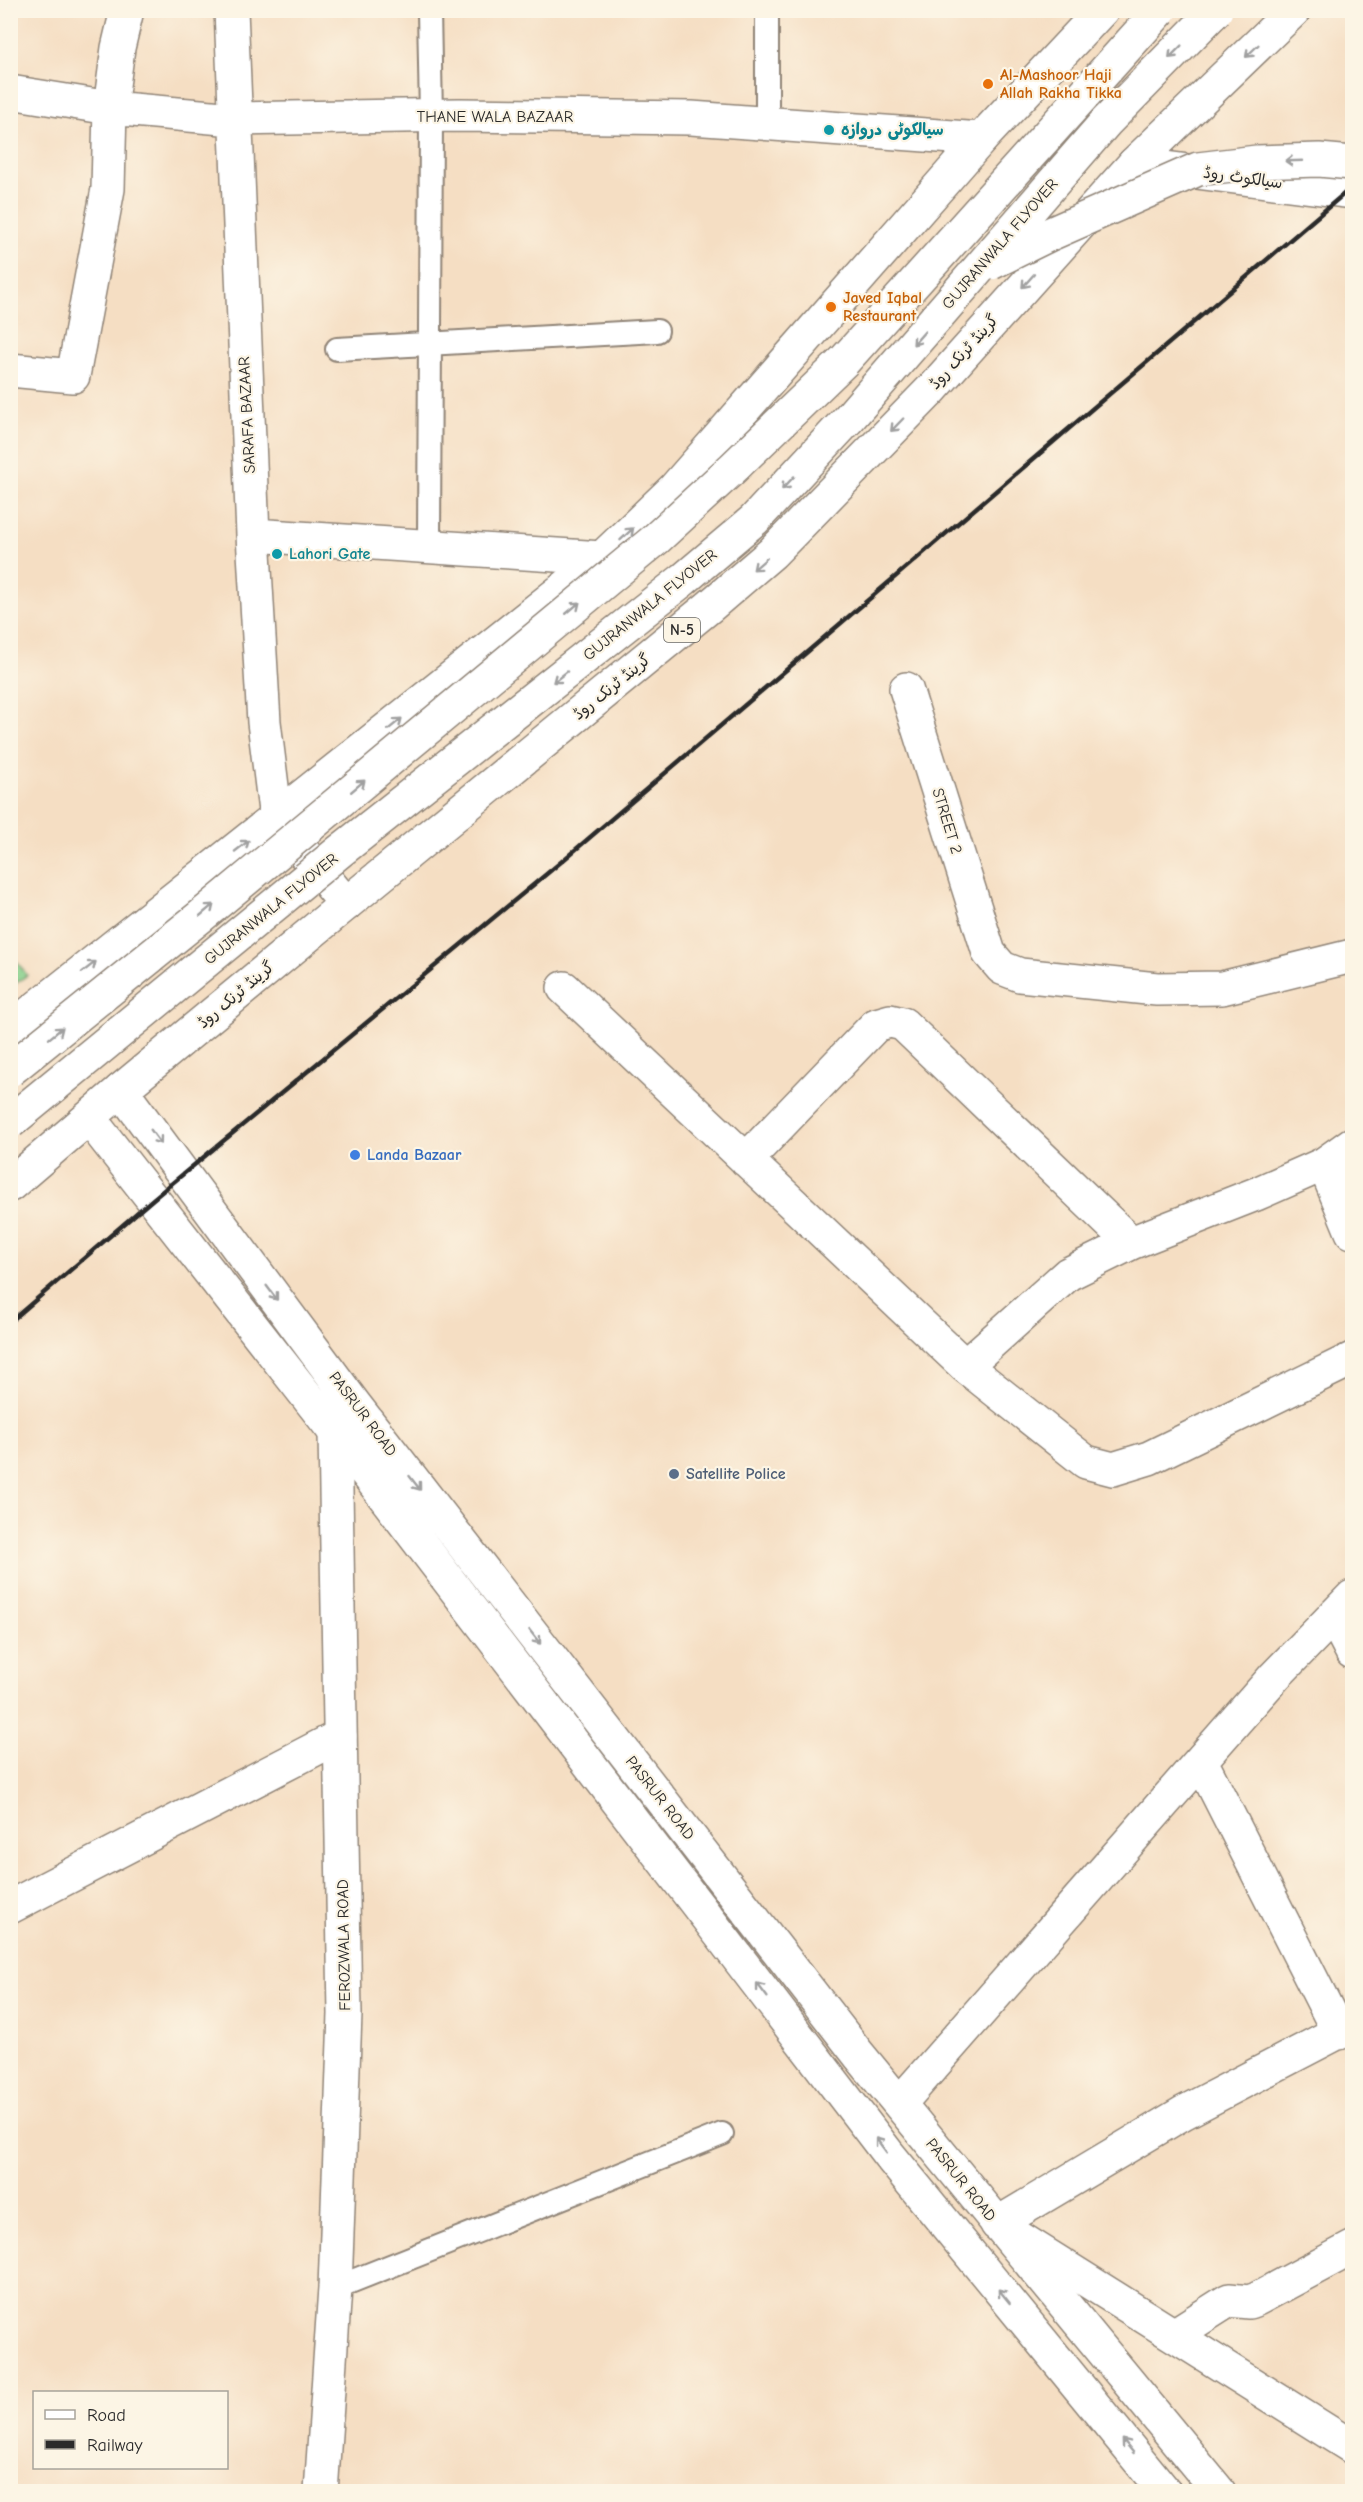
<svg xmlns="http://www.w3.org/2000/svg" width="1363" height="2502" viewBox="0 0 1363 2502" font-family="'Comic Neue','Playpen Sans Arabic',sans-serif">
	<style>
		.green { fill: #88d08c; stroke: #5a7e5c; stroke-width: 1.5 }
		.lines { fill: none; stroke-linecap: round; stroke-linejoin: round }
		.service-casing { stroke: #908477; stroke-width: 26 }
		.minor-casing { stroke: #908477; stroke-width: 36 }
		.secondary-casing { stroke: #908477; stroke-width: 36 }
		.primary-casing { stroke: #908477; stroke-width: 36 }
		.trunk-casing { stroke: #908477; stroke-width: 36 }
		.service { stroke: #fff; stroke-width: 22 }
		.minor { stroke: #fff; stroke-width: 33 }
		.secondary { stroke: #fff; stroke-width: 33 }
		.primary { stroke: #fff; stroke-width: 33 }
		.trunk { stroke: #fff; stroke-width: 33 }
		.rail { stroke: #2b2b2b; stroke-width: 4.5 }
		.primary-bridge-casing { stroke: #908477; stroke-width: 36; stroke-linecap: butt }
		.primary-bridge { stroke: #fff; stroke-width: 33 }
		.oneway { stroke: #a0a0a0 }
		.food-dot { fill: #e8710a; stroke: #fcf5e5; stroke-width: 2 }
		.culture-dot { fill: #0f9aa8; stroke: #fcf5e5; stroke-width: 2 }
		.shop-dot { fill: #3f7fe0; stroke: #fcf5e5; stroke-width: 2 }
		.service-dot { fill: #5c6f8a; stroke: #fcf5e5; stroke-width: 2 }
		.labels { text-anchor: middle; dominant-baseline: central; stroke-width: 4.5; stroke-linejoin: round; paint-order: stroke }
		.shield { fill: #fcf5e5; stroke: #6a6863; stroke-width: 1.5 }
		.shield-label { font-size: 15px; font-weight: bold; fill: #2b2b2b }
		.food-label { font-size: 16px; font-weight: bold; fill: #c56008; stroke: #fcf5e5; text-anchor: start }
		.street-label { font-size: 16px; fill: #2b2b2b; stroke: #fcf5e5 }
		.culture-label { font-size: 16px; font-weight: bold; fill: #0d838f; stroke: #fcf5e5; text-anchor: start }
		.shop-label { font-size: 16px; font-weight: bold; fill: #366cbe; stroke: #fcf5e5; text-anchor: start }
		.service-label { font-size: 16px; font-weight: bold; fill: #4e5e75; stroke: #fcf5e5; text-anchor: start }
	</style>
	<rect width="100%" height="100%" fill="#fcf5e5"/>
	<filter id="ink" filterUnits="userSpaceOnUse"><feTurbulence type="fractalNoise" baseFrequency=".0167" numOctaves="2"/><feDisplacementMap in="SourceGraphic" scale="12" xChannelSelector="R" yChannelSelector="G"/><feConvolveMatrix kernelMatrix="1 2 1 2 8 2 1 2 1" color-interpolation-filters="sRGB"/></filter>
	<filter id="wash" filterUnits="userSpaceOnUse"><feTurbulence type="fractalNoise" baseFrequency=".008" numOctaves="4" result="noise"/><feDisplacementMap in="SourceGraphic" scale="24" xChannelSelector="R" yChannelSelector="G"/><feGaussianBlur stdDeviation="1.35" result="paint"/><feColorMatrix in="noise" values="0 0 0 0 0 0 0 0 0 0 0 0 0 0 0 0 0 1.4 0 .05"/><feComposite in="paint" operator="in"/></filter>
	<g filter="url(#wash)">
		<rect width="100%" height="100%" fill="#f5dec3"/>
		<!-- green -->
		<path class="green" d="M10,953L27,975L11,987H10Z"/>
	</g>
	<g filter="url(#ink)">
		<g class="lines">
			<defs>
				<path id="service" d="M429,10L431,116L429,546
					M767,10V124
					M337,349L657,331
					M335,2288L722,2134"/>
				<path id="minor" d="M231,10L253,535L264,722L276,819L346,904
					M10,92L110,108L234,119L459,115L691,118L981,139
					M1134,164L1352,192
					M10,370L73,376L108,189L110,108L118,48L127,10
					M253,535L602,558
					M906,689L989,953L1002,968L1020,975L1157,989L1222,988L1352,956
					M564,988L965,1366L1086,1462L1113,1469L1149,1458L1352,1359
					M746,1160L876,1025L890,1021L903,1024L1131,1243
					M1324,1164L1352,1232
					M965,1366L1068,1274L1131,1243L1256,1194L1324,1164L1352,1144
					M1334,1617L1352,1652
					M1201,1761L1339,2033
					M10,1907L340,1736
					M1352,2025L1183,2113L997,2224L1352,2447
					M900,2103L1275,1676L1352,1597
					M1174,2335L1229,2300L1249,2302L1257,2299L1352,2248"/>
				<path id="secondary" d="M321,2492L335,2288L345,2014L335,1432L345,1417"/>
				<path id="primary" d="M121,1090L354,1404L859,2055L1219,2492
					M89,1118L335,1432L889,2155L1165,2492"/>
				<path id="trunk" d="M10,1029L602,558L674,489L981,139L1102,10
					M10,1185L121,1090L346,904L709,607L772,553L932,389L1134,164L1294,10"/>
			</defs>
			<!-- service casing -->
			<use href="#service" class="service-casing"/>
			<!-- minor casing -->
			<use href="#minor" class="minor-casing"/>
			<!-- secondary casing -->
			<use href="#secondary" class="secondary-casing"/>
			<!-- primary casing -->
			<use href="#primary" class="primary-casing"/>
			<!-- trunk casing -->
			<use href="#trunk" class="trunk-casing"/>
			<!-- service -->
			<use href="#service" class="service"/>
			<!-- minor -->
			<use href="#minor" class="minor"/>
			<!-- secondary -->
			<use href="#secondary" class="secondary"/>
			<!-- primary -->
			<use href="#primary" class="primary"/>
			<!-- trunk -->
			<use href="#trunk" class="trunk"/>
			<!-- rail -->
			<path class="rail" d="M10,1322L153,1199L561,862L1352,187"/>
			<defs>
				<path id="primary-bridge" d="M991,263L1048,235L1198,169L1257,162L1319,160L1352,163
					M10,1070L200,917L656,539L733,468L844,361L1160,10
					M10,1122L340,851L684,579L754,520L850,417L1106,122L1216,10"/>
			</defs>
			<!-- primary-bridge casing -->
			<use href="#primary-bridge" class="primary-bridge-casing"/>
			<!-- primary-bridge -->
			<use href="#primary-bridge" class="primary-bridge"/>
		</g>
		<!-- one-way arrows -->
		<defs><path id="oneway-shaft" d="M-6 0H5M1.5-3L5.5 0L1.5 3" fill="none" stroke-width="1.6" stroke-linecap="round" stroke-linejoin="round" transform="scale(1.5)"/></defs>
		<g class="oneway">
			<use href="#oneway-shaft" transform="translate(1252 51) rotate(136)"/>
			<use href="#oneway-shaft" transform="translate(1175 52) rotate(135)"/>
			<use href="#oneway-shaft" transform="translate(1294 161) rotate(178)"/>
			<use href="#oneway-shaft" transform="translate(1028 281) rotate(132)"/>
			<use href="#oneway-shaft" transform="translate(919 338) rotate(131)"/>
			<use href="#oneway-shaft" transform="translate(897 425) rotate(134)"/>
			<use href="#oneway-shaft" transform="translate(788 483) rotate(133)"/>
			<use href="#oneway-shaft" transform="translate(627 534) rotate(-43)"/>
			<use href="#oneway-shaft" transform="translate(760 564) rotate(139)"/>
			<use href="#oneway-shaft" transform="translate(573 608) rotate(-40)"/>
			<use href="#oneway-shaft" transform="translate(560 677) rotate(142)"/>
			<use href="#oneway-shaft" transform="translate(395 724) rotate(-39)"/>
			<use href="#oneway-shaft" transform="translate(358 786) rotate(-40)"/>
			<use href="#oneway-shaft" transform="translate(242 846) rotate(-38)"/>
			<use href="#oneway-shaft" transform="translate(207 910) rotate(-40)"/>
			<use href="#oneway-shaft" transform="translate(89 967) rotate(-38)"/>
			<use href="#oneway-shaft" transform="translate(56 1033) rotate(-39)"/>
			<use href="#oneway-shaft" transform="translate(156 1137) rotate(54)"/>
			<use href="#oneway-shaft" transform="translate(272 1293) rotate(53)"/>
			<use href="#oneway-shaft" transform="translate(415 1483) rotate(52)"/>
			<use href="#oneway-shaft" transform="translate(535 1637) rotate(52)"/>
			<use href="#oneway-shaft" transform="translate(762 1990) rotate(-127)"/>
			<use href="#oneway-shaft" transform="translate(881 2145) rotate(-127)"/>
			<use href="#oneway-shaft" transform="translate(1004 2296) rotate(-129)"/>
			<use href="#oneway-shaft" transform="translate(1128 2446) rotate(-129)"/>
		</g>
	</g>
	<!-- markers -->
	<g class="food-dot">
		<circle cx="988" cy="84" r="6"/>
		<circle cx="831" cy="307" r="6"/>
	</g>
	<g class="culture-dot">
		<circle cx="829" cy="130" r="6"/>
		<circle cx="277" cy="554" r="6"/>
	</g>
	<circle class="shop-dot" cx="355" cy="1155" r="6"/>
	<circle class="service-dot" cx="674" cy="1474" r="6"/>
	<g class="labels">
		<!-- shield labels -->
		<rect class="shield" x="664" y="618" width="36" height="24" rx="4.5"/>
		<g class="shield-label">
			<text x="682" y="630">N-5</text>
		</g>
		<!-- food labels -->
		<g class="food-label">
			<text x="1000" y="75">Al-Mashoor Haji<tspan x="1000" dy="18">Allah Rakha Tikka</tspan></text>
			<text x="843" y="298">Javed Iqbal<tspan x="843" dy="18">Restaurant</tspan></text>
		</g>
		<!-- street labels -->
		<g class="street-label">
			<text x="495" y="117">THANE WALA BAZAAR</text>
			<text transform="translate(1243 178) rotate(8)">سیالکوٹ روڈ</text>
			<text transform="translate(1000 244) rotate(-49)">GUJRANWALA FLYOVER</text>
			<text transform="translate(964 352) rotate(-48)">گرینڈ ٹرنک روڈ</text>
			<text transform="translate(247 415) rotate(-93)">SARAFA BAZAAR</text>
			<text transform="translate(650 605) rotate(-39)">GUJRANWALA FLYOVER</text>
			<text transform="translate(612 687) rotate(-39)">گرینڈ ٹرنک روڈ</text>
			<text transform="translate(947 821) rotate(73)">STREET 2</text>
			<text transform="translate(271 909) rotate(-39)">GUJRANWALA FLYOVER</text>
			<text transform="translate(236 995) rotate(-40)">گرینڈ ٹرنک روڈ</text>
			<text transform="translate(363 1414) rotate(53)">PASRUR ROAD</text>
			<text transform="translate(660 1798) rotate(52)">PASRUR ROAD</text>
			<text transform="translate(344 1945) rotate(-91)">FEROZWALA ROAD</text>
			<text transform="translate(961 2180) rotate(51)">PASRUR ROAD</text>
		</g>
		<!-- culture labels -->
		<g class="culture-label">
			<text x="841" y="130">سیالکوٹی دروازہ</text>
			<text x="289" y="554">Lahori Gate</text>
		</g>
		<!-- shop labels -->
		<g class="shop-label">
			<text x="367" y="1155">Landa Bazaar</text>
		</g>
		<!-- service labels -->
		<g class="service-label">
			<text x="686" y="1474">Satellite Police</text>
		</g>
	</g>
	<!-- margin -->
	<rect width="1363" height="2502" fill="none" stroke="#fcf5e5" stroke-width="36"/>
	<!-- legend -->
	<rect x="33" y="2391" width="195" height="78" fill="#fcf5e5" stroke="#a8a49b" stroke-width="1.5"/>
	<rect x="45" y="2410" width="30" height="9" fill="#ffffff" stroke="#a8a49b" stroke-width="1.5"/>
	<text x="87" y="2421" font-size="18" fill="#2b2b2b">Road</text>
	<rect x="45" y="2440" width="30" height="9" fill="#2b2b2b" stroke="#a8a49b" stroke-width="1.5"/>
	<text x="87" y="2451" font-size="18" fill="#2b2b2b">Railway</text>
</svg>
